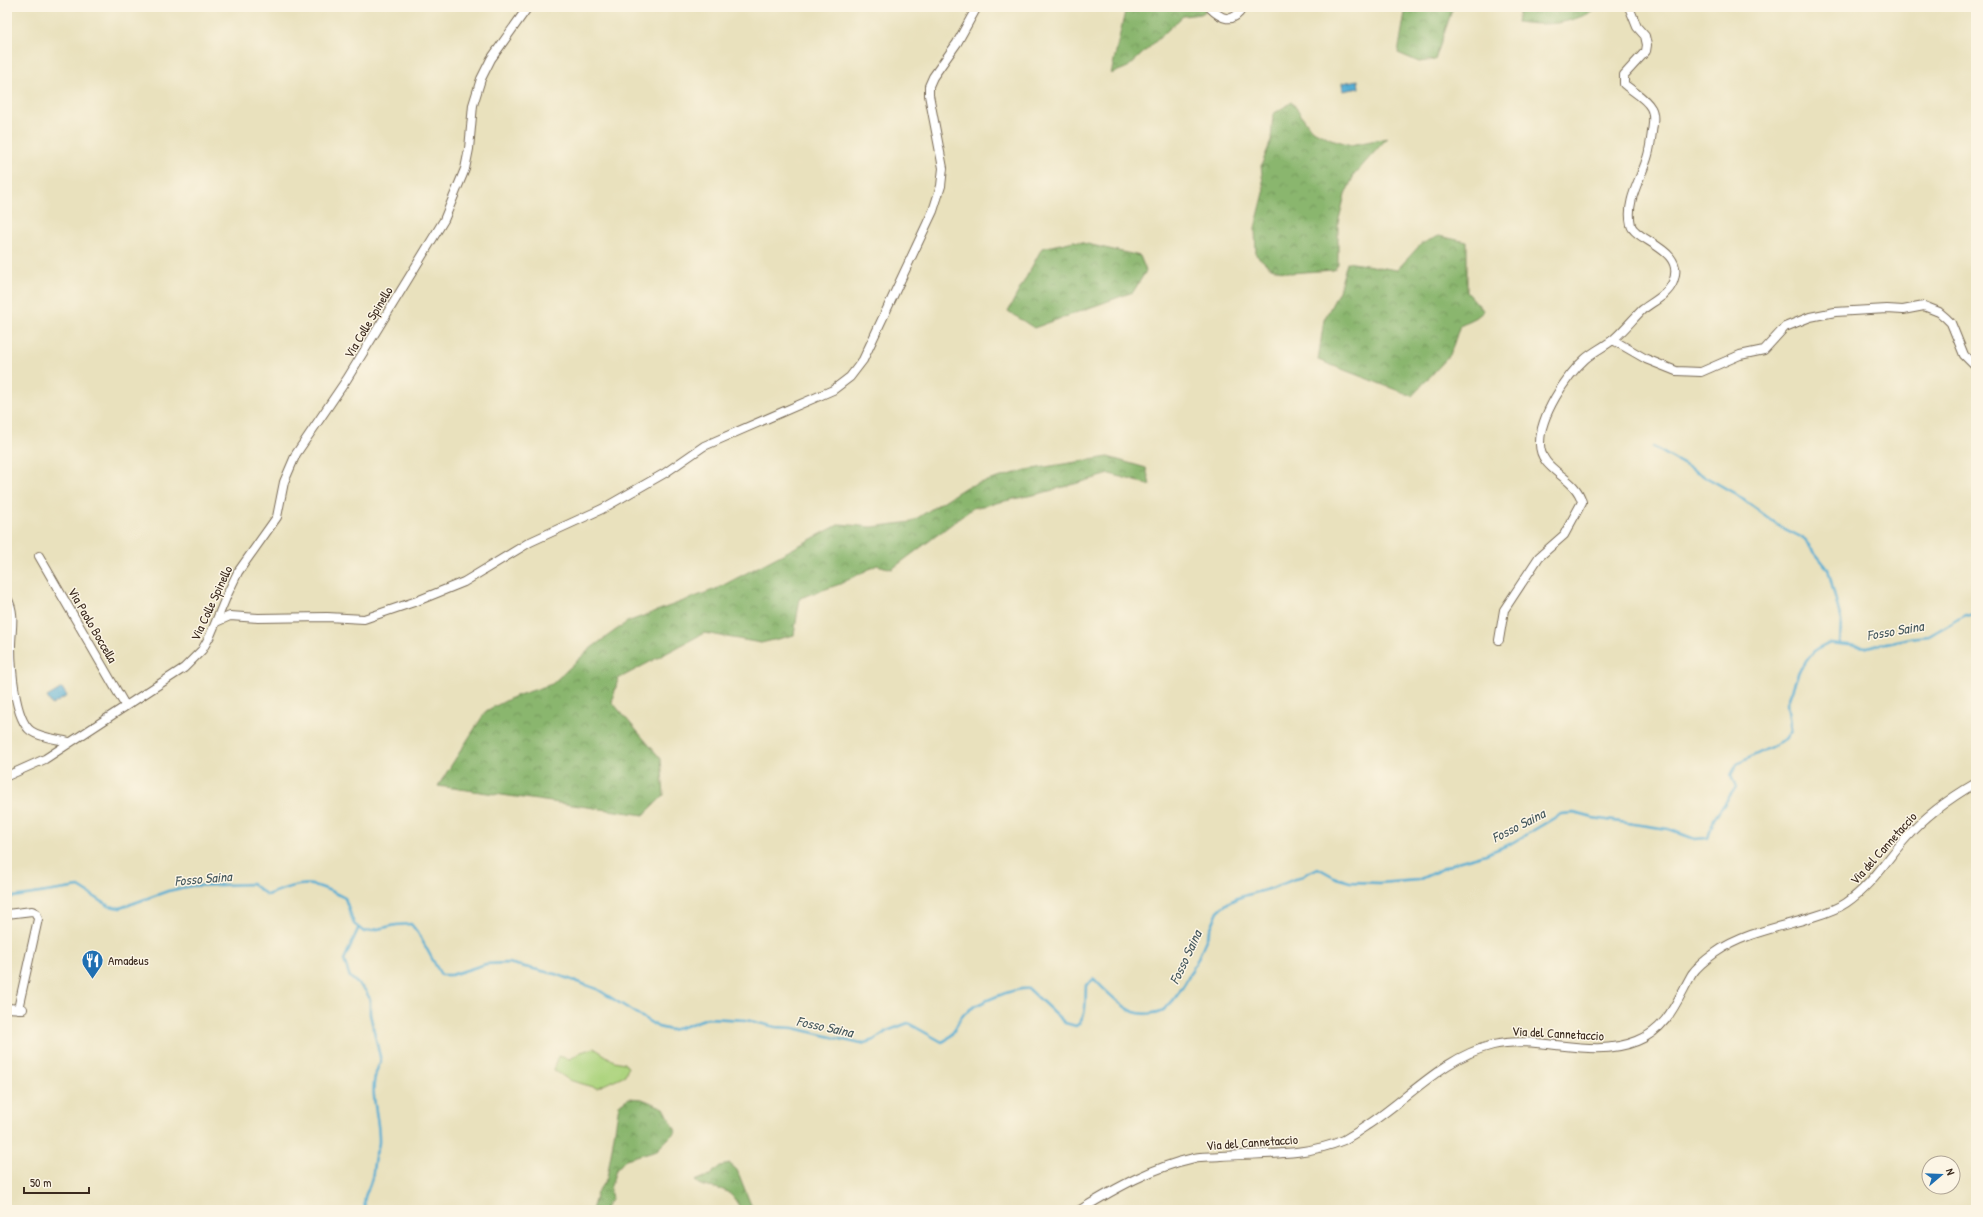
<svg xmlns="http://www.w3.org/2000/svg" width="1983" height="1217" viewBox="0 0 1983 1217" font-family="'Patrick Hand',sans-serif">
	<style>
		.green { fill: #add47f; stroke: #747f4e }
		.forest { fill: url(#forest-crowns); stroke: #627046 }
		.water { fill: #57add3; stroke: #496c78 }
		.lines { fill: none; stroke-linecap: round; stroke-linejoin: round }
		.stream { stroke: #57add3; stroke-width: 2.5 }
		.minor-casing { stroke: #786a56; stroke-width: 10 }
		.minor { stroke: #fff; stroke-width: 8 }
		.labels { text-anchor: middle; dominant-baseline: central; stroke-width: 3; stroke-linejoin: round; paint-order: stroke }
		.street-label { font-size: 13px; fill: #3b2a1e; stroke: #fcf5e5 }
		.poi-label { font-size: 13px; fill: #3b2a1e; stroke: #fcf5e5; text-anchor: start }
		.water-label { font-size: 14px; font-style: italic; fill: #45585d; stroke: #fcf5e5 }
	</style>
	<defs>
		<pattern id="forest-crowns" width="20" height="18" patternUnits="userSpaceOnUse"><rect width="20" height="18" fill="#8ab66e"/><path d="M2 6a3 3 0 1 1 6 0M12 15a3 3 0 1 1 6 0" fill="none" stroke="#72945a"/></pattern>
	</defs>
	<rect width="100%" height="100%" fill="#fcf5e5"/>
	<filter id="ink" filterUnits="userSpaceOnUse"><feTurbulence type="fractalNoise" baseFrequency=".025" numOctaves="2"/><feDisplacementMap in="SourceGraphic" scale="8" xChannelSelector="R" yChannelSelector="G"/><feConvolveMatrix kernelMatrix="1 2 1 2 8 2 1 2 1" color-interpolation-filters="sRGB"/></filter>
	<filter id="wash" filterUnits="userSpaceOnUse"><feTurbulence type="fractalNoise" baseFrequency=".012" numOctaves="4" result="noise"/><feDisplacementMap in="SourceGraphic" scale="16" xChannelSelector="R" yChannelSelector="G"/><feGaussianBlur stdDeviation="0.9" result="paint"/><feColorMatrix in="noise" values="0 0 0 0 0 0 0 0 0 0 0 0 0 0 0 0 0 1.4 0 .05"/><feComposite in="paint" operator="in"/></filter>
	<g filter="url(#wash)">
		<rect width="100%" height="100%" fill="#e9e1bd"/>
		<!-- green -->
		<path class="green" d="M594,1048L614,1061L624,1063L628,1067L625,1075L597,1088L569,1080L554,1070L558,1056L570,1059L581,1052Z"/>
		<!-- forest -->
		<path class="forest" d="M1126,7H1203L1206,11L1201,14L1183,16L1128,67L1111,74Z
			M1406,7H1453L1435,60L1419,62L1398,53Z
			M1520,7H1602C1571,23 1552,27 1517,22Z
			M1292,102L1311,129L1331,139L1351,145L1387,138L1354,175L1345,195L1338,223V264L1334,270L1290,273L1271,268L1256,255L1255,228L1264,193L1261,166L1271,141L1273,114Z
			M1439,236L1467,242V292L1484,311L1478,316L1460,325L1450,355L1412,396L1318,360L1324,320L1339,291L1347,262L1397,270L1421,244Z
			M1074,241L1140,256L1146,271L1133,292L1034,328L1008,311L1042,248Z
			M1108,457L1146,468L1150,485L1110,474L1042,493L973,508L892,569L877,565L840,584L800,598L794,635L761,643L704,633L618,679L612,702L661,759L664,795L644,815L438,786L486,711L513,697L552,684L591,648L627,622L716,589L840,524L872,527L911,522L966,487L1026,470Z
			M628,1098L642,1099L664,1108L676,1131L657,1150L626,1159L616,1170L610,1189L612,1199L606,1206L605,1210H592L597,1193L607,1178L619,1105Z
			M730,1164L737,1170L753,1210H742C738,1205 735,1198 730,1194C720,1185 703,1190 695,1181L710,1175L720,1166Z"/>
		<!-- water -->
		<path class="water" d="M1358,80L1359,88L1343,91L1342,83Z
			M62,688L67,696L52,705L47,697Z"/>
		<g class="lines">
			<!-- stream -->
			<path class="stream" d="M1653,447L1734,493L1781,527L1803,538L1828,569L1841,620L1840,644
				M7,898L79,887L109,906L120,908L168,891L191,886L252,884L267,895C304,881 310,880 345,898L354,924L364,932L396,925L411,924L418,933L441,975H451L486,964L508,963L555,974L597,989L658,1027L671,1030L680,1028L707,1018L746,1020L776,1027L794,1028L861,1044L874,1040L887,1031L908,1023L942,1042C955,1037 956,1021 965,1013C977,1003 1015,987 1029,989L1065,1023L1076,1026C1088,1018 1085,998 1086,985L1094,979C1105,990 1119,1005 1134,1012C1142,1015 1160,1014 1166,1008C1189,987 1206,939 1218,911C1234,895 1251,895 1272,888C1288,882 1303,876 1318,868L1336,878L1350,882L1379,883L1418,880L1457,862L1486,854L1510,844L1561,814L1574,813L1593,818L1668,829L1695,839L1708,838L1714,819L1736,787L1731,775L1737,764L1785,740L1791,731L1787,704L1799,671L1814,651L1830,643L1867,647L1910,638L1929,636L1965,615L1976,616
				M358,929L344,960L350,977L365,990L370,999V1014L381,1061C365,1090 380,1112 379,1142C379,1147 376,1152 375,1157C373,1165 374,1173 371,1181C367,1195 363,1193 365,1210"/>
		</g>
	</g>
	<g filter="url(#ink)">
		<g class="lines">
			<defs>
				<path id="minor" d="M1209,7C1221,19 1233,25 1243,7
					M1613,340L1646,359L1676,371L1701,372L1740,355L1764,350L1785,327L1810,317L1835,312L1887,309L1903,310L1924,306L1939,312L1946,318L1951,323L1964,355L1976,367
					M39,556L125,705
					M7,598C16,614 11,629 11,646C11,665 14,719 31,731C41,738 58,739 69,742
					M216,622L230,616L258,618L327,617L364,619L417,601L464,582L530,542L602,509L665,473L704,446L833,390L850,377L863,360L933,211L941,186L943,168L929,95V86L933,77L957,43L977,7
					M1499,640L1504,610L1539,557L1564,535L1582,502C1576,476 1539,471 1540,443C1540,416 1566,376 1585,359C1594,351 1606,346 1615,338C1624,330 1633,319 1642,310C1652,302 1668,295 1673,282C1687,249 1635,241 1631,225C1625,200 1642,178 1648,155C1650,148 1651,139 1652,132C1653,124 1655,115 1651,108C1646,98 1632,91 1624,84V75L1646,51L1647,45L1645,36L1637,27L1629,7
					M7,776L45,759L184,668L202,650L210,636L227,595L238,572L277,517L284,482L296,454L347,379L444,220L465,169L469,149L473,105L481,79L491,59L528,7
					M7,914L32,911L36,913L38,919L18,1009
					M7,1008L23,1009
					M1080,1210C1116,1188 1153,1167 1194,1158C1202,1156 1212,1157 1220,1156C1262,1153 1304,1157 1344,1140C1351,1136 1359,1131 1366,1126C1408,1099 1443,1057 1493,1045C1540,1034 1590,1060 1637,1041C1668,1029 1677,1000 1692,974C1697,967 1708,958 1715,953C1740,935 1774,928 1803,920C1818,915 1833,912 1846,903C1872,885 1886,860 1906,838C1926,815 1950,798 1976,783"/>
			</defs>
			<!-- minor casing -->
			<use href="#minor" class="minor-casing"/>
			<!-- minor -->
			<use href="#minor" class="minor"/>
		</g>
	</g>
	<!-- icons -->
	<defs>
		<symbol id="restaurant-pin" viewBox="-11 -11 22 30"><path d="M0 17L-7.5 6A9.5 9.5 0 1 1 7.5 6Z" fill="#1f6fb2" stroke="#fcf5e5"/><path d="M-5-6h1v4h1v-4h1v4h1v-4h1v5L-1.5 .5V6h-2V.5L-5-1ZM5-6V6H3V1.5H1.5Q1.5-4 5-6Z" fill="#fff"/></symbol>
	</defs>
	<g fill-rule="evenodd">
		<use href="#restaurant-pin" x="80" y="948" width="25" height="34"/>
	</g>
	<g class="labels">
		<!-- street labels -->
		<g class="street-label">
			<text transform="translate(368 322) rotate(-59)">Via Colle Spinello</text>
			<text transform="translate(211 603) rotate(-65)">Via Colle Spinello</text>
			<text transform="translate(93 625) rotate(60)">Via Paolo Boccella</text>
			<text transform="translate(1883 848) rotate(-48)">Via del Cannetaccio</text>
			<text transform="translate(1558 1033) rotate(3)">Via del Cannetaccio</text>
			<text transform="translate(1252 1142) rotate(-4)">Via del Cannetaccio</text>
		</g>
		<!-- poi labels -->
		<g class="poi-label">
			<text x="108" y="960">Amadeus</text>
		</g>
		<!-- water labels -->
		<g class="water-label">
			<text transform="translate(1895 630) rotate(-10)">Fosso Saina</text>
			<text transform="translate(1518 825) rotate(-27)">Fosso Saina</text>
			<text transform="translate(203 878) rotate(-5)">Fosso Saina</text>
			<text transform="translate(1185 957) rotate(-65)">Fosso Saina</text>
			<text transform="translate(825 1026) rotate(12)">Fosso Saina</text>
		</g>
	</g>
	<!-- margin -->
	<rect width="1983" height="1217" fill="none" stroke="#fcf5e5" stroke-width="24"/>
	<!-- north arrow -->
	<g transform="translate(1941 1175) rotate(71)"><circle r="19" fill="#fcf5e5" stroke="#afa495"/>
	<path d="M0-3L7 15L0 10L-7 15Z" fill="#1f6fb2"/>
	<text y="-6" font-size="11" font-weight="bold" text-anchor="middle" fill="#3b2a1e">N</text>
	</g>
	<!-- scale -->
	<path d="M24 1187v6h65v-6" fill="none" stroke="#3b2a1e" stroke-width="2"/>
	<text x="30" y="1187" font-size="12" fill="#3b2a1e" stroke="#fcf5e5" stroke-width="3" paint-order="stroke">50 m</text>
</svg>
